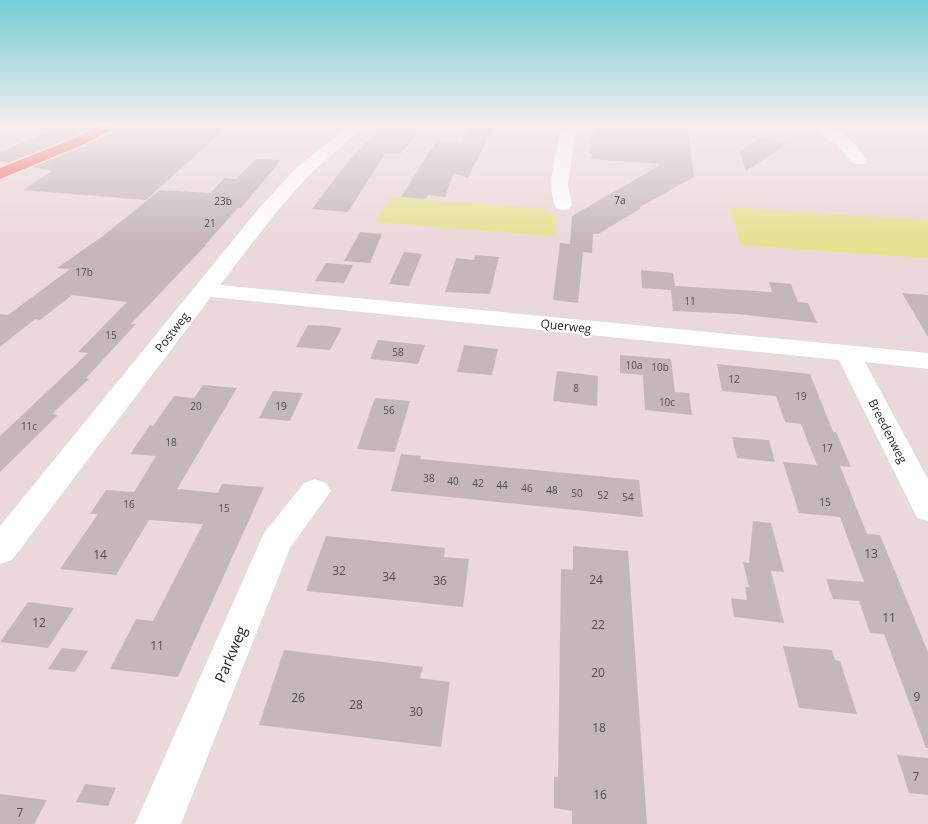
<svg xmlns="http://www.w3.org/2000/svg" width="928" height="824" viewBox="0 0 928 824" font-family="'Open Sans',sans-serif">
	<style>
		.green { fill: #e5e392 }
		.building { fill: #c5b7b8 }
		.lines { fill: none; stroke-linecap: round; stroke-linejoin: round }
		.minor-casing { stroke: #cedfe2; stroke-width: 1 }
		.major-casing { stroke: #fff; stroke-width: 1 }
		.minor { fill: #fff; fill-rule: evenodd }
		.major { fill: #f66153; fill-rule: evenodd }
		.labels { text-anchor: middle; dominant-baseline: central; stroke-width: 5; stroke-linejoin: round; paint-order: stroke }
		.number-label { font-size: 10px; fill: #4f4c4c }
		.street-label { font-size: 12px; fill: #282828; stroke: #fff }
		.near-number-label { font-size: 12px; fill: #4f4c4c }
		.near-street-label { font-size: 15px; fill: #282828; stroke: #fff }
	</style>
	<rect width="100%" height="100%" fill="#ebd8da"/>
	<!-- green -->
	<path class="green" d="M392,197L546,209L557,217L555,236L375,222Z
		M729,207L928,220V258L741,245Z"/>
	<!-- building -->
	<path class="building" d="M61,127H92L74,136L8,163L0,161V152Z
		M116,127H227L146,200L23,190L52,171L33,167L86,146L113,132Z
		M470,127H493L468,178L454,173L445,197L428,195L426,199L401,197L437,140L462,142Z
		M594,127H688L694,177L640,207V209L598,234H593L592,253L583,252L578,303L553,300L560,243L570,244L572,216L662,164L591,159L592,154L589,153Z
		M393,129L419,131L400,154H385L348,212L312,209L346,164L369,140L380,130L392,131Z
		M763,137L786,143L781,146L783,147L746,171L739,151Z
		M256,159L281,160L241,208H238L205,245H206L131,324H136L86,378L89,379L52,414L58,415L0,472V436L88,353L78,352L127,302L72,295L40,320L35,319L0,347V314L8,315L70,269L57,268L103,236L160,190L211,193L224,178L236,179Z
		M360,232L382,234L370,263L344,261Z
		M404,252L422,254L409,286L389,284Z
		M475,255L499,257L490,294L445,292L456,258L474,260Z
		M326,263L353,265L344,283L315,281Z
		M641,270L673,273L675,286L772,292L769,282L791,284L798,302L808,303L817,323L738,314L673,311L671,290L642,288Z
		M902,293L928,295V337Z
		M308,325L328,326L342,328L330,350L296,347Z
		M378,340L425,345L418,364L370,359Z
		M464,345L498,349L492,375L457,372Z
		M620,355L671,359L675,392L689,393L692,415L645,410L643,375L620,373Z
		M717,364L810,374L833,432H836L851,467L840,466L867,534L880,535L928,652V748H926L884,634L870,633L859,601L833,599L826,579L864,582L840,517L799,513L783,462L817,465L801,424L785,422L776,396L722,391Z
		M557,371L598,376L597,406L553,401Z
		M203,385L237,388L177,489L218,493L222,484L264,487L178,677L110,669L136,619L153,621L203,524L149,520L116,575L60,569L98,514H90L106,490L134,492L156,456L130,454L150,425L153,426L174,396L194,398Z
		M273,391L303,393L290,421L259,418Z
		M375,398L410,401L395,452L357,449Z
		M732,437L769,440L775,462L737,458Z
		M401,454L421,456L420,459L639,480L643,517L391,491Z
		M753,521L771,523L784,572L771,571L784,623L734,617L731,598L747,600L745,587H749L743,562L749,563Z
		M326,536L445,548L444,557L469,559L463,607L306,591Z
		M573,546L628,551L647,824H572V811L554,808V777H558L561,569L573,570Z
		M28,602L74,608L48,648L0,642Z
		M783,646L832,650L835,660L840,661L857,714L799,708Z
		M62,648L88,651L75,672L48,669Z
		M284,650L423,667L420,678L450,682L441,747L259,725Z
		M897,755L928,758V795L909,793Z
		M85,784L116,788L108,806L76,802Z
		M0,794L47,800L34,824H0Z"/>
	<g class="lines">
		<defs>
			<path id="minor" d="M347,127H363L308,176L274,215L220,285L928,353V369L865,362L928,479V521L917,518L839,360L211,297L12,560L0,564V526L260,207L296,168Z
				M562,127H576L568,185L572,205L569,209L563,210L557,209C544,190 557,148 562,127Z
				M812,127C818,127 826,126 832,128C846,133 860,149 868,161L866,164H854L836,145Z
				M315,479L326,483L331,491L290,548L181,824H135L264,533L304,483Z"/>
			<path id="major" d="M96,127H114L112,130L85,144L0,179V168L75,138Z"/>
		</defs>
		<!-- minor casing -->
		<use href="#minor" class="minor-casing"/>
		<!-- major casing -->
		<use href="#major" class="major-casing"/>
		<!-- minor -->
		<use href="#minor" class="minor"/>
		<!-- major -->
		<use href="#major" class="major"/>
	</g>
	<!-- sky -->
	<linearGradient id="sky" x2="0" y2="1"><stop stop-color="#74cdd5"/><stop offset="0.52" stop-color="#f6edee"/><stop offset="1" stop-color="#f6edee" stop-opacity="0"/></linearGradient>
	<rect width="928" height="242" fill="url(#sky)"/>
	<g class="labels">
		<!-- number labels -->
		<g class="number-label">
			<text x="620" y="200">7a</text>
			<text x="223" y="201">23b</text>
			<text x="210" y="223">21</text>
			<text x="84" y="272">17b</text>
			<text x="690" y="301">11</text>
			<text x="111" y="335">15</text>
			<text x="398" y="352">58</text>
			<text x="634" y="365">10a</text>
			<text x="660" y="367">10b</text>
			<text x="734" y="379">12</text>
			<text x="576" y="388">8</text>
			<text x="801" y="396">19</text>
			<text x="667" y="402">10c</text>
			<text x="196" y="406">20</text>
			<text x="281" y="406">19</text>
			<text x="389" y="410">56</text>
			<text x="29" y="426">11c</text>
			<text x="171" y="442">18</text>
			<text x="827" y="448">17</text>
			<text x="429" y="478">38</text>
			<text x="453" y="481">40</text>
			<text x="478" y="483">42</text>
			<text x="502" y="485">44</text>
			<text x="527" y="488">46</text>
			<text x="552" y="490">48</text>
			<text x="577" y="493">50</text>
			<text x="603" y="495">52</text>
			<text x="628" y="497">54</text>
			<text x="825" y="502">15</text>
			<text x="129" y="504">16</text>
			<text x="224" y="508">15</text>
		</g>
		<!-- street labels -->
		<g class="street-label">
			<text transform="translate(566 326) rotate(6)">Querweg</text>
			<text transform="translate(172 332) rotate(-52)">Postweg</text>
			<text transform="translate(888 431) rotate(63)">Breedenweg</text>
		</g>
		<!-- near-number labels -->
		<g class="near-number-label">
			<text x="871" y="553">13</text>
			<text x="100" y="554">14</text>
			<text x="339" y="570">32</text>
			<text x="389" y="576">34</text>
			<text x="596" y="579">24</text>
			<text x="440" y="580">36</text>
			<text x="889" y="617">11</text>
			<text x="39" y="622">12</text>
			<text x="598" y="624">22</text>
			<text x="157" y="645">11</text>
			<text x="598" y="672">20</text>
			<text x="917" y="696">9</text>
			<text x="298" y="697">26</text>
			<text x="356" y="704">28</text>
			<text x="416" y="711">30</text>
			<text x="599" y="727">18</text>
			<text x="916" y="776">7</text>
			<text x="600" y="794">16</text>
			<text x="20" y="812">7</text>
		</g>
		<!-- near-street labels -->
		<g class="near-street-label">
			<text transform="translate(230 654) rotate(-67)">Parkweg</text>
		</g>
	</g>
</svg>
